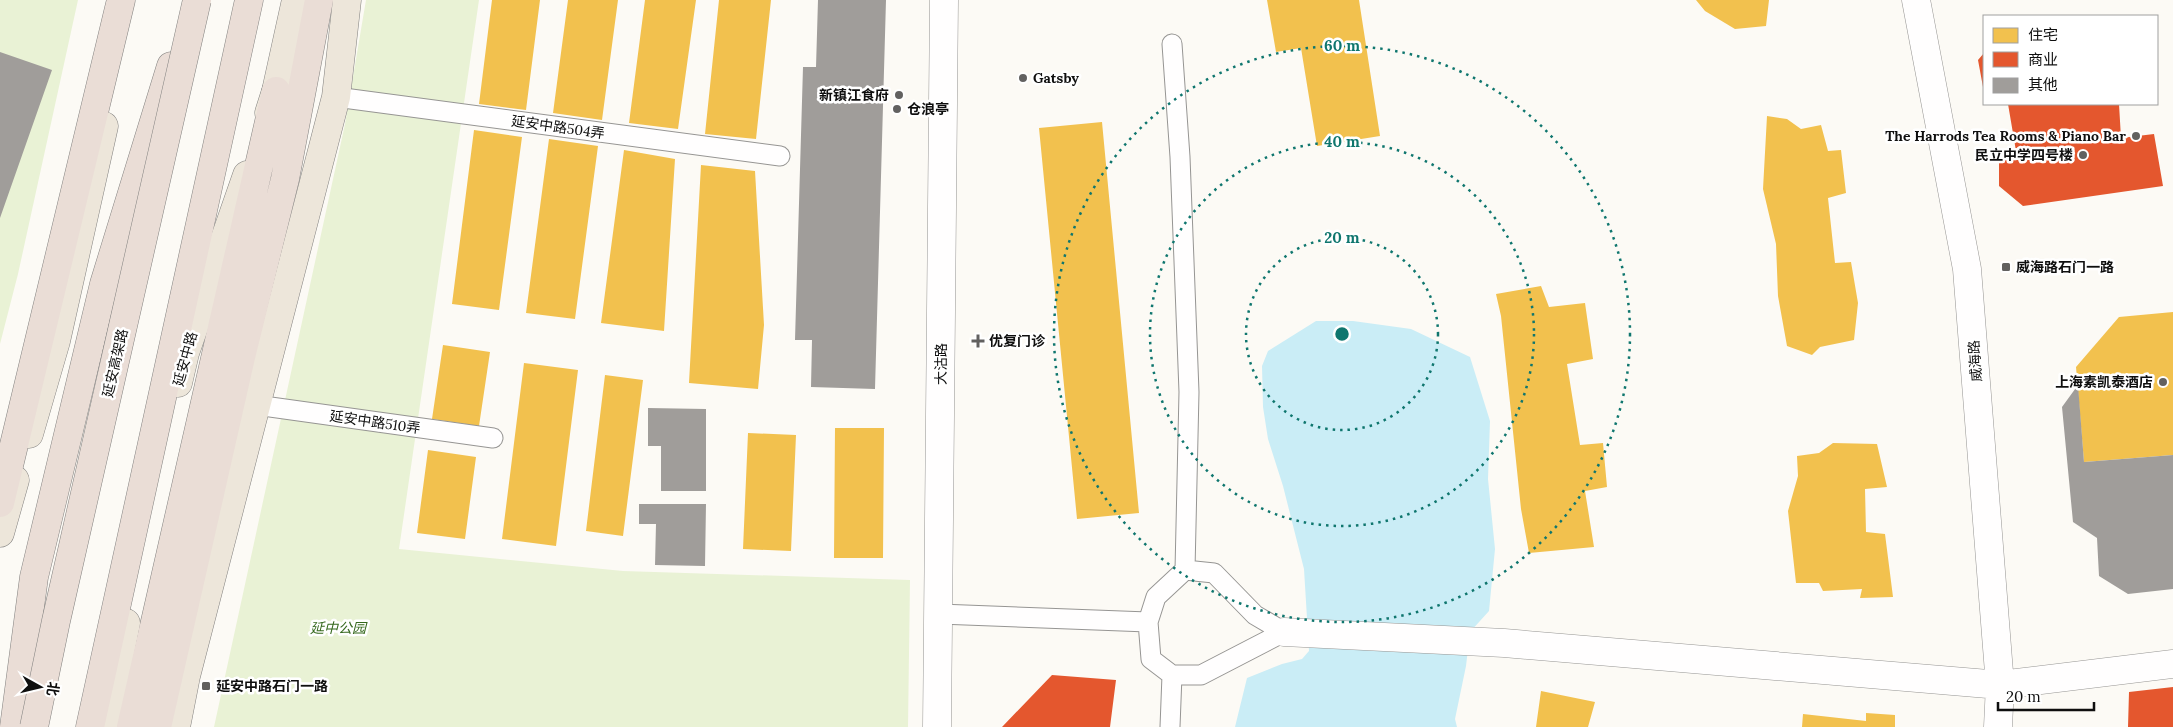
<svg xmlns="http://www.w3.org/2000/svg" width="2173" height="727" viewBox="0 0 2173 727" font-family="Lora,'Noto Sans SC',serif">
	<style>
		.green { fill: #e9f2d5 }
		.water { fill: #caedf6 }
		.homes { fill: #f2c14e }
		.shops { fill: #e4572e }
		.building { fill: #a09d9a }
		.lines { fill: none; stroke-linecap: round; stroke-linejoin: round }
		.lane-casing { stroke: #969593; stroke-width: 21 }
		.street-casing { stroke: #969593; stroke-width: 29 }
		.primary-casing { stroke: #838280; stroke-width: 29 }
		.highway-casing { stroke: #838280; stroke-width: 29 }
		.lane { stroke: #fffefe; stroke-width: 19 }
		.street { stroke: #fffefe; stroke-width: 28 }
		.primary { stroke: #ede6da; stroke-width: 28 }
		.highway { stroke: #eaddd6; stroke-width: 28 }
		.highway-bridge-casing { stroke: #838280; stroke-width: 29; stroke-linecap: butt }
		.highway-bridge { stroke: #eaddd6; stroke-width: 28 }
		.ring { fill: none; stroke: #0f766e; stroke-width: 2.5; stroke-dasharray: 2.5 5 }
		.poi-dot { fill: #626160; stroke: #fff; stroke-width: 2 }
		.labels { text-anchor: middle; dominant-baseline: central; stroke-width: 5; stroke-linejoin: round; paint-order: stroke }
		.poi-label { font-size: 14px; font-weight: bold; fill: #0f0f0f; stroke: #fff; text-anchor: start }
		.street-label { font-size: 14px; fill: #0f0f0f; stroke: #fff }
		.park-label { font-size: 14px; font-style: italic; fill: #36691e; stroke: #fff }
		.centre { fill: #0f766e; stroke: #fff; stroke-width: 2.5 }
		.ring-label { font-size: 15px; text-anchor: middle; font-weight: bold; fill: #0f766e; stroke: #fff; stroke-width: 5; stroke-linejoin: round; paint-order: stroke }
	</style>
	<rect width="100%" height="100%" fill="#fcfaf5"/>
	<!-- green -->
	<path class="green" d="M0,0H78L18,274L0,344Z
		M366,0H479L399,549L623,571L910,580L908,727H214L345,124Z"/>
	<!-- water -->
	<path class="water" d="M1316,321H1353L1411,329L1470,357L1490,421L1488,479L1495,549L1489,611L1470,632L1466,666L1455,719L1457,727H1235L1247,678L1282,664L1302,659L1309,651L1304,569L1283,486L1268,439L1263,407L1262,366L1268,351Z"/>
	<!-- homes -->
	<path class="homes" d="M492,0H540L526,110L479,104Z
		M568,0H618L602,120L553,113Z
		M645,0H696L678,129L629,123Z
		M719,0H771L756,139L705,134Z
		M1267,0H1359L1380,136L1317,146L1301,48L1276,52Z
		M1696,0H1769L1766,26L1735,29L1705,11Z
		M1767,116L1787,119L1801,129L1821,125L1828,151L1841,150L1846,193L1828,198L1835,263L1851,262L1858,303L1854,340L1820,347L1812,355L1787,346L1778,296L1776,244L1763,189Z
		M1102,122L1139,513L1077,519L1039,128Z
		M474,130L522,137L499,310L452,304Z
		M549,139L598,146L575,319L526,313Z
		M624,150L675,159L664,331L601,323Z
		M701,165L755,171L764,325L758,389L689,383Z
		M1541,286L1549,307L1585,303L1593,359L1567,364L1580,445L1603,443L1607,487L1585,491L1594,547L1529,553L1521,509L1501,316L1496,294Z
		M2173,312V455L2084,462L2076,367L2119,317Z
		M443,345L490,352L479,426L432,419Z
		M524,363L578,370L556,546L502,539Z
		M605,375L643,380L623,536L586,531Z
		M835,428H884L883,558H834Z
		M748,433L796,435L791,551L743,549Z
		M1833,443L1877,444L1887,487L1865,489L1866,532L1885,534L1893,597L1860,598L1862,589L1823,591L1819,583H1796L1788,511L1798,476L1797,456L1819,453Z
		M428,450L476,457L465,539L417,533Z
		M1541,691L1595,702L1588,727H1536Z
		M1866,713L1895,715V727H1802L1803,714L1866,721Z"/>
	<!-- shops -->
	<path class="shops" d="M1984,53V87H1983L1978,60Z
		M2008,104H2119L2121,138L2154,134L2163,186L2023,206L1999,186V160L2016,151Z
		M1052,675L1116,680L1110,727H1002Z
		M2173,687V727H2128L2129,692Z"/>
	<!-- building -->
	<path class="building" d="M818,0H886L875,389L811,387L812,340H795L803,67H816Z
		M0,52L52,70L0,218Z
		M2078,385L2084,462L2173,455V589L2128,594L2099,576L2097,538L2073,522L2062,407Z
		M648,408L706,409V491H661V446H648Z
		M639,504H706L705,566L655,565L656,524H639Z"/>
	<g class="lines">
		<defs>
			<path id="lane" d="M1172,44L1180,157L1189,392L1185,570
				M336,97L780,156
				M256,405L493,438
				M1185,570L1214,573L1255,615L1284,632L1201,675H1172L1151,659L1148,622L1156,597Z
				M939,614L1148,622
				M1170,727L1172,675"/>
			<path id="street" d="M1916,0L1967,269L2000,685L1998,727
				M1284,632L1504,643L2000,685L2173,664
				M937,727L944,0"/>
			<path id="primary" d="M269,113L276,91L296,0
				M178,383L185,353L247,175
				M29,434L56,341L104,126
				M0,533L15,480
				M105,727L126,623
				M176,727L186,676L336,97L347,0"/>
			<path id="highway" d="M0,503L121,0
				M14,727L34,577L104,284L171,66
				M90,727L249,0
				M131,727L276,91
				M157,727L241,357L285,179L319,0"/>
		</defs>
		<!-- lane casing -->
		<use href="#lane" class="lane-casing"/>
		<!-- street casing -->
		<use href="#street" class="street-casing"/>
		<!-- primary casing -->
		<use href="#primary" class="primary-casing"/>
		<!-- highway casing -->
		<use href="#highway" class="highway-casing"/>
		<!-- lane -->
		<use href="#lane" class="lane"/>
		<!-- street -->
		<use href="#street" class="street"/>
		<!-- primary -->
		<use href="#primary" class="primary"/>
		<!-- highway -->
		<use href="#highway" class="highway"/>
		<defs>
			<path id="highway-bridge" d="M34,727L56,621L197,0"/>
		</defs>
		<!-- highway-bridge casing -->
		<use href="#highway-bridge" class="highway-bridge-casing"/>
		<!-- highway-bridge -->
		<use href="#highway-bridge" class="highway-bridge"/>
	</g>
	<!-- distance rings -->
	<g class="ring">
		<circle cx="1342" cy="334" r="96"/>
		<circle cx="1342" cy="334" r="192"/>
		<circle cx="1342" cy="334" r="288"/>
	</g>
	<!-- markers -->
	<g class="poi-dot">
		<circle cx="1023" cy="78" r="5"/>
		<circle cx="899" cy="95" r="5"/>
		<circle cx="897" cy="109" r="5"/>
		<circle cx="2136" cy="136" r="5"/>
		<circle cx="2083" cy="155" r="5"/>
		<rect x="2001" y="262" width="10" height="10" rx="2.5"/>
		<path d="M975.5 333.5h5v5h5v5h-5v5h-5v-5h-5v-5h5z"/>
		<circle cx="2163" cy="382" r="5"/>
		<rect x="201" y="681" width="10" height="10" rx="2.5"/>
	</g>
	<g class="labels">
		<!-- poi labels -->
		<g class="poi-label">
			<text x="1033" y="78">Gatsby</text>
			<text x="889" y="95" text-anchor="end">新镇江食府</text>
			<text x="907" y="109">仓浪亭</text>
			<text x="2126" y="136" text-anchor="end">The Harrods Tea Rooms &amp; Piano Bar</text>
			<text x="2073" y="155" text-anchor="end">民立中学四号楼</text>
			<text x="2016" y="267">威海路石门一路</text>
			<text x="989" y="341">优复门诊</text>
			<text x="2153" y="382" text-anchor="end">上海素凯泰酒店</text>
			<text x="216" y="686">延安中路石门一路</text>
		</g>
		<!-- street labels -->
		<g class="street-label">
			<text transform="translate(558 127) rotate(8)">延安中路504弄</text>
			<text transform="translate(185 359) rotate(-75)">延安中路</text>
			<text transform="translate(1975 361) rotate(-94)">威海路</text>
			<text transform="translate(115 363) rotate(-77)">延安高架路</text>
			<text transform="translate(941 364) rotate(-90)">大沽路</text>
			<text transform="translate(375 422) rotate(8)">延安中路510弄</text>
		</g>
		<!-- park labels -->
		<g class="park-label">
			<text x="338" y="628">延中公园</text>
		</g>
	</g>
	<circle cx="1342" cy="334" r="8" class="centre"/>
	<g class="ring-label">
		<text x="1342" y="51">60 m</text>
		<text x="1342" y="147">40 m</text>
		<text x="1342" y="243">20 m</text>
	</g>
	<!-- legend -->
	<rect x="1983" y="15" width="175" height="90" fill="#ffffff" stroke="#9f9f9f"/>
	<rect x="1993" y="28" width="25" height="15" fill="#f2c14e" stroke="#9f9f9f"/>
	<text x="2028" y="40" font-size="15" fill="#0f0f0f">住宅</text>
	<rect x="1993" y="52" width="25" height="15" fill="#e4572e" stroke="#9f9f9f"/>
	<text x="2028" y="65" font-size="15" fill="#0f0f0f">商业</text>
	<rect x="1993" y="78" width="25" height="15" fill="#a09d9a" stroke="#9f9f9f"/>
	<text x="2028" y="90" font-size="15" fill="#0f0f0f">其他</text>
	<!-- north arrow -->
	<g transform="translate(40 687) rotate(98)" stroke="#ffffff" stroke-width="4" paint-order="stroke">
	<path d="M0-4L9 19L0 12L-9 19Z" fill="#0f0f0f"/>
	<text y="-8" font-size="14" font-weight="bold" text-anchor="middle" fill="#0f0f0f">北</text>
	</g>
	<!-- scale -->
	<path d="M1998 702v8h96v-8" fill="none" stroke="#0f0f0f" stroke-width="2.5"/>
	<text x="2006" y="702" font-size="15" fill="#0f0f0f" stroke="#ffffff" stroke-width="4" paint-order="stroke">20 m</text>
</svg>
